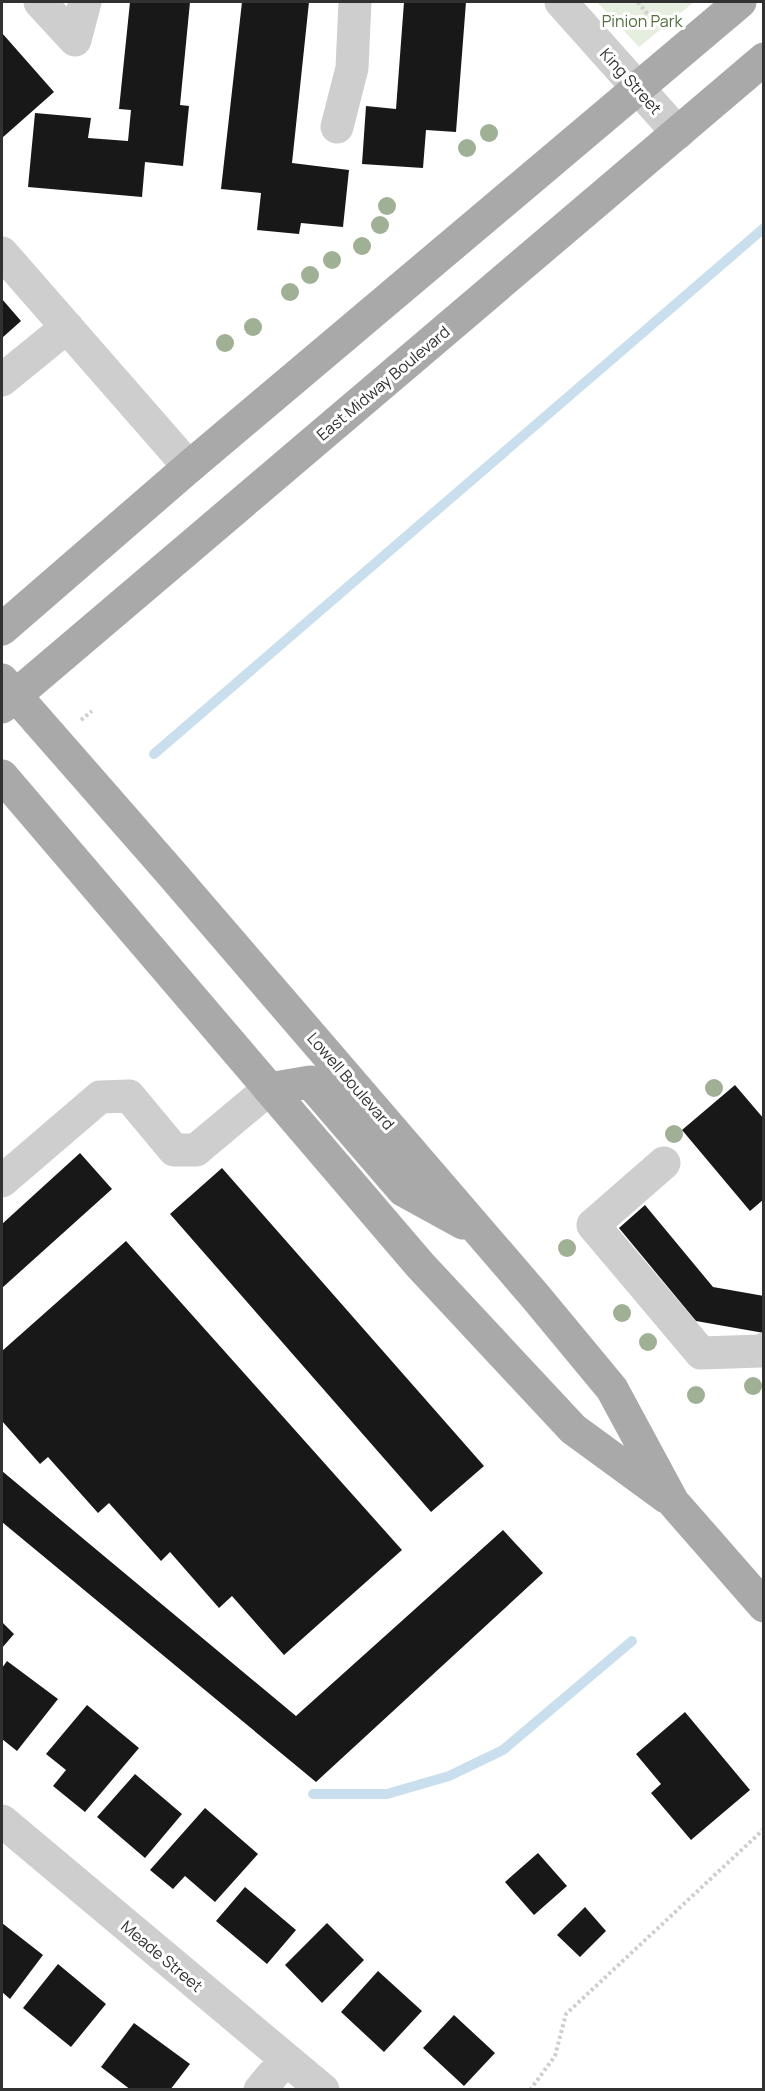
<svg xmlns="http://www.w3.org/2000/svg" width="765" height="2091" viewBox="0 0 765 2091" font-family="Manrope,sans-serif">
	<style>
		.green { fill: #e6eedf }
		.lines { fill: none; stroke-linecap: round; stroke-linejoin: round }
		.stream { stroke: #cadfee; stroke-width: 10 }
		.building { fill: #181818 }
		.path { stroke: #cecece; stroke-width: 4; stroke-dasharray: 3 3; stroke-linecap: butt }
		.minor { stroke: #cecece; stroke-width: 33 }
		.major { stroke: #a9a9a9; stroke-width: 33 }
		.tree { fill: #a0b094 }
		.labels { text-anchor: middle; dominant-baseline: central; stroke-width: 6; stroke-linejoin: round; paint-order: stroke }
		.park-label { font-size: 16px; fill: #526f3c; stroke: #fff }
		.street-label { font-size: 16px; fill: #313131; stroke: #fff }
	</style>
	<rect width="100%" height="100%" fill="#fff"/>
	<!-- green -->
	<path class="green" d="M597,2H694L639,47Z"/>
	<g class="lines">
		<!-- stream -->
		<path class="stream" d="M154,754L764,228
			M313,1794H387L449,1776L503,1750L632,1641"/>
	</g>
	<!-- building -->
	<path class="building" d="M130,2H190L180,105L189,106L183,166L145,162L142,197L28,187L35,113L91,118L88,138L128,141L131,110L119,109Z
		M242,2H309L292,163L349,170L343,227L301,223L299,234L257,230L261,193L221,189Z
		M404,2H466L456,132L426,130L423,168L362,164L366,106L396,109Z
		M2,33L54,92L2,138Z
		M2,299L21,321L2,338Z
		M735,1085L764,1119V1199L750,1211L682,1130Z
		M80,1153L112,1189L2,1288V1224Z
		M222,1168L484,1466L431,1512L170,1214Z
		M645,1205L713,1287L764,1296V1333L696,1321L619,1228Z
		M126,1241L402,1550L284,1655L232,1596L219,1608L170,1552L161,1561L109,1503L98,1513L48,1457L40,1464L2,1421V1351Z
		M2,1471L296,1716L503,1530L543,1573L316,1782L2,1522Z
		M2,1622L14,1634L2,1648Z
		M7,1661L58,1699L17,1751L2,1739V1668Z
		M87,1705L139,1748L85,1812L53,1786L66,1770L46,1754Z
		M685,1712L750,1790L691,1840L651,1793L661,1784L636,1754Z
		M135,1774L182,1814L145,1858L97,1817Z
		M205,1808L258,1854L215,1902L185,1876L173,1889L150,1870Z
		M538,1853L567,1886L534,1915L505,1882Z
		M245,1887L296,1930L267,1964L216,1921Z
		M585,1907L606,1931L580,1957L557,1935Z
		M2,1923L43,1955L10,1999L2,1992Z
		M327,1923L364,1960L322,2003L285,1965Z
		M58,1964L106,2004L71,2047L23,2008Z
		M378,1971L422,2011L384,2052L341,2012Z
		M454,2015L495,2053L464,2086L423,2048Z
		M134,2023L190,2064L170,2090H131L101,2067Z"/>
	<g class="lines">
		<!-- path -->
		<path class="path" d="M638,2L653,21
			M81,720L92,711
			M530,2090L555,2056L566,2014L764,1829"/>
		<!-- minor -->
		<path class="minor" d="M40,2L75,40L85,2
			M561,2L678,133
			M337,127L352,68L355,2
			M2,253L189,467
			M2,380L67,327
			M664,1163L593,1225L701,1353L761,1351L764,1349
			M2,1181L100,1097L129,1096L174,1150H196L269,1089
			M2,1821L323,2090
			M260,2090L286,2059"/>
		<!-- major -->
		<path class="major" d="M2,629L189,467L740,2
			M2,680L171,873L535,1296L612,1389L673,1502L764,1606
			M2,707L764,59
			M2,776L420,1265L573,1429L666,1497
			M269,1089L310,1082L403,1190L463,1223"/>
	</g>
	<!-- trees -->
	<g class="tree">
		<circle cx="489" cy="133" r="9"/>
		<circle cx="467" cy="148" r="9"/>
		<circle cx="387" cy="206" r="9"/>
		<circle cx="380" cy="225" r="9"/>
		<circle cx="362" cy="246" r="9"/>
		<circle cx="332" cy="260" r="9"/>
		<circle cx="310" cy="275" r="9"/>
		<circle cx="290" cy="292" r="9"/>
		<circle cx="253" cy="327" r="9"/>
		<circle cx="225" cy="343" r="9"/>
		<circle cx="714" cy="1088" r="9"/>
		<circle cx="674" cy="1134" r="9"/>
		<circle cx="567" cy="1248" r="9"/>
		<circle cx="622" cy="1313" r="9"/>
		<circle cx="648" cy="1342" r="9"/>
		<circle cx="753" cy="1386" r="9"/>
		<circle cx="696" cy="1395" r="9"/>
	</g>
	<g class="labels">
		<!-- park labels -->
		<g class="park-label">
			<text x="642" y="21">Pinion Park</text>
		</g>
		<!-- street labels -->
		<g class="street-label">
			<text transform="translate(631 81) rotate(48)">King Street</text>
			<text transform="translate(383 383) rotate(-40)">East Midway Boulevard</text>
			<text transform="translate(351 1081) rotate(49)">Lowell Boulevard</text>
			<text transform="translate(162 1956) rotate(40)">Meade Street</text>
		</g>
	</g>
	<!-- border -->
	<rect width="765" height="2091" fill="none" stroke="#313131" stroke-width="6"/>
</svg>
